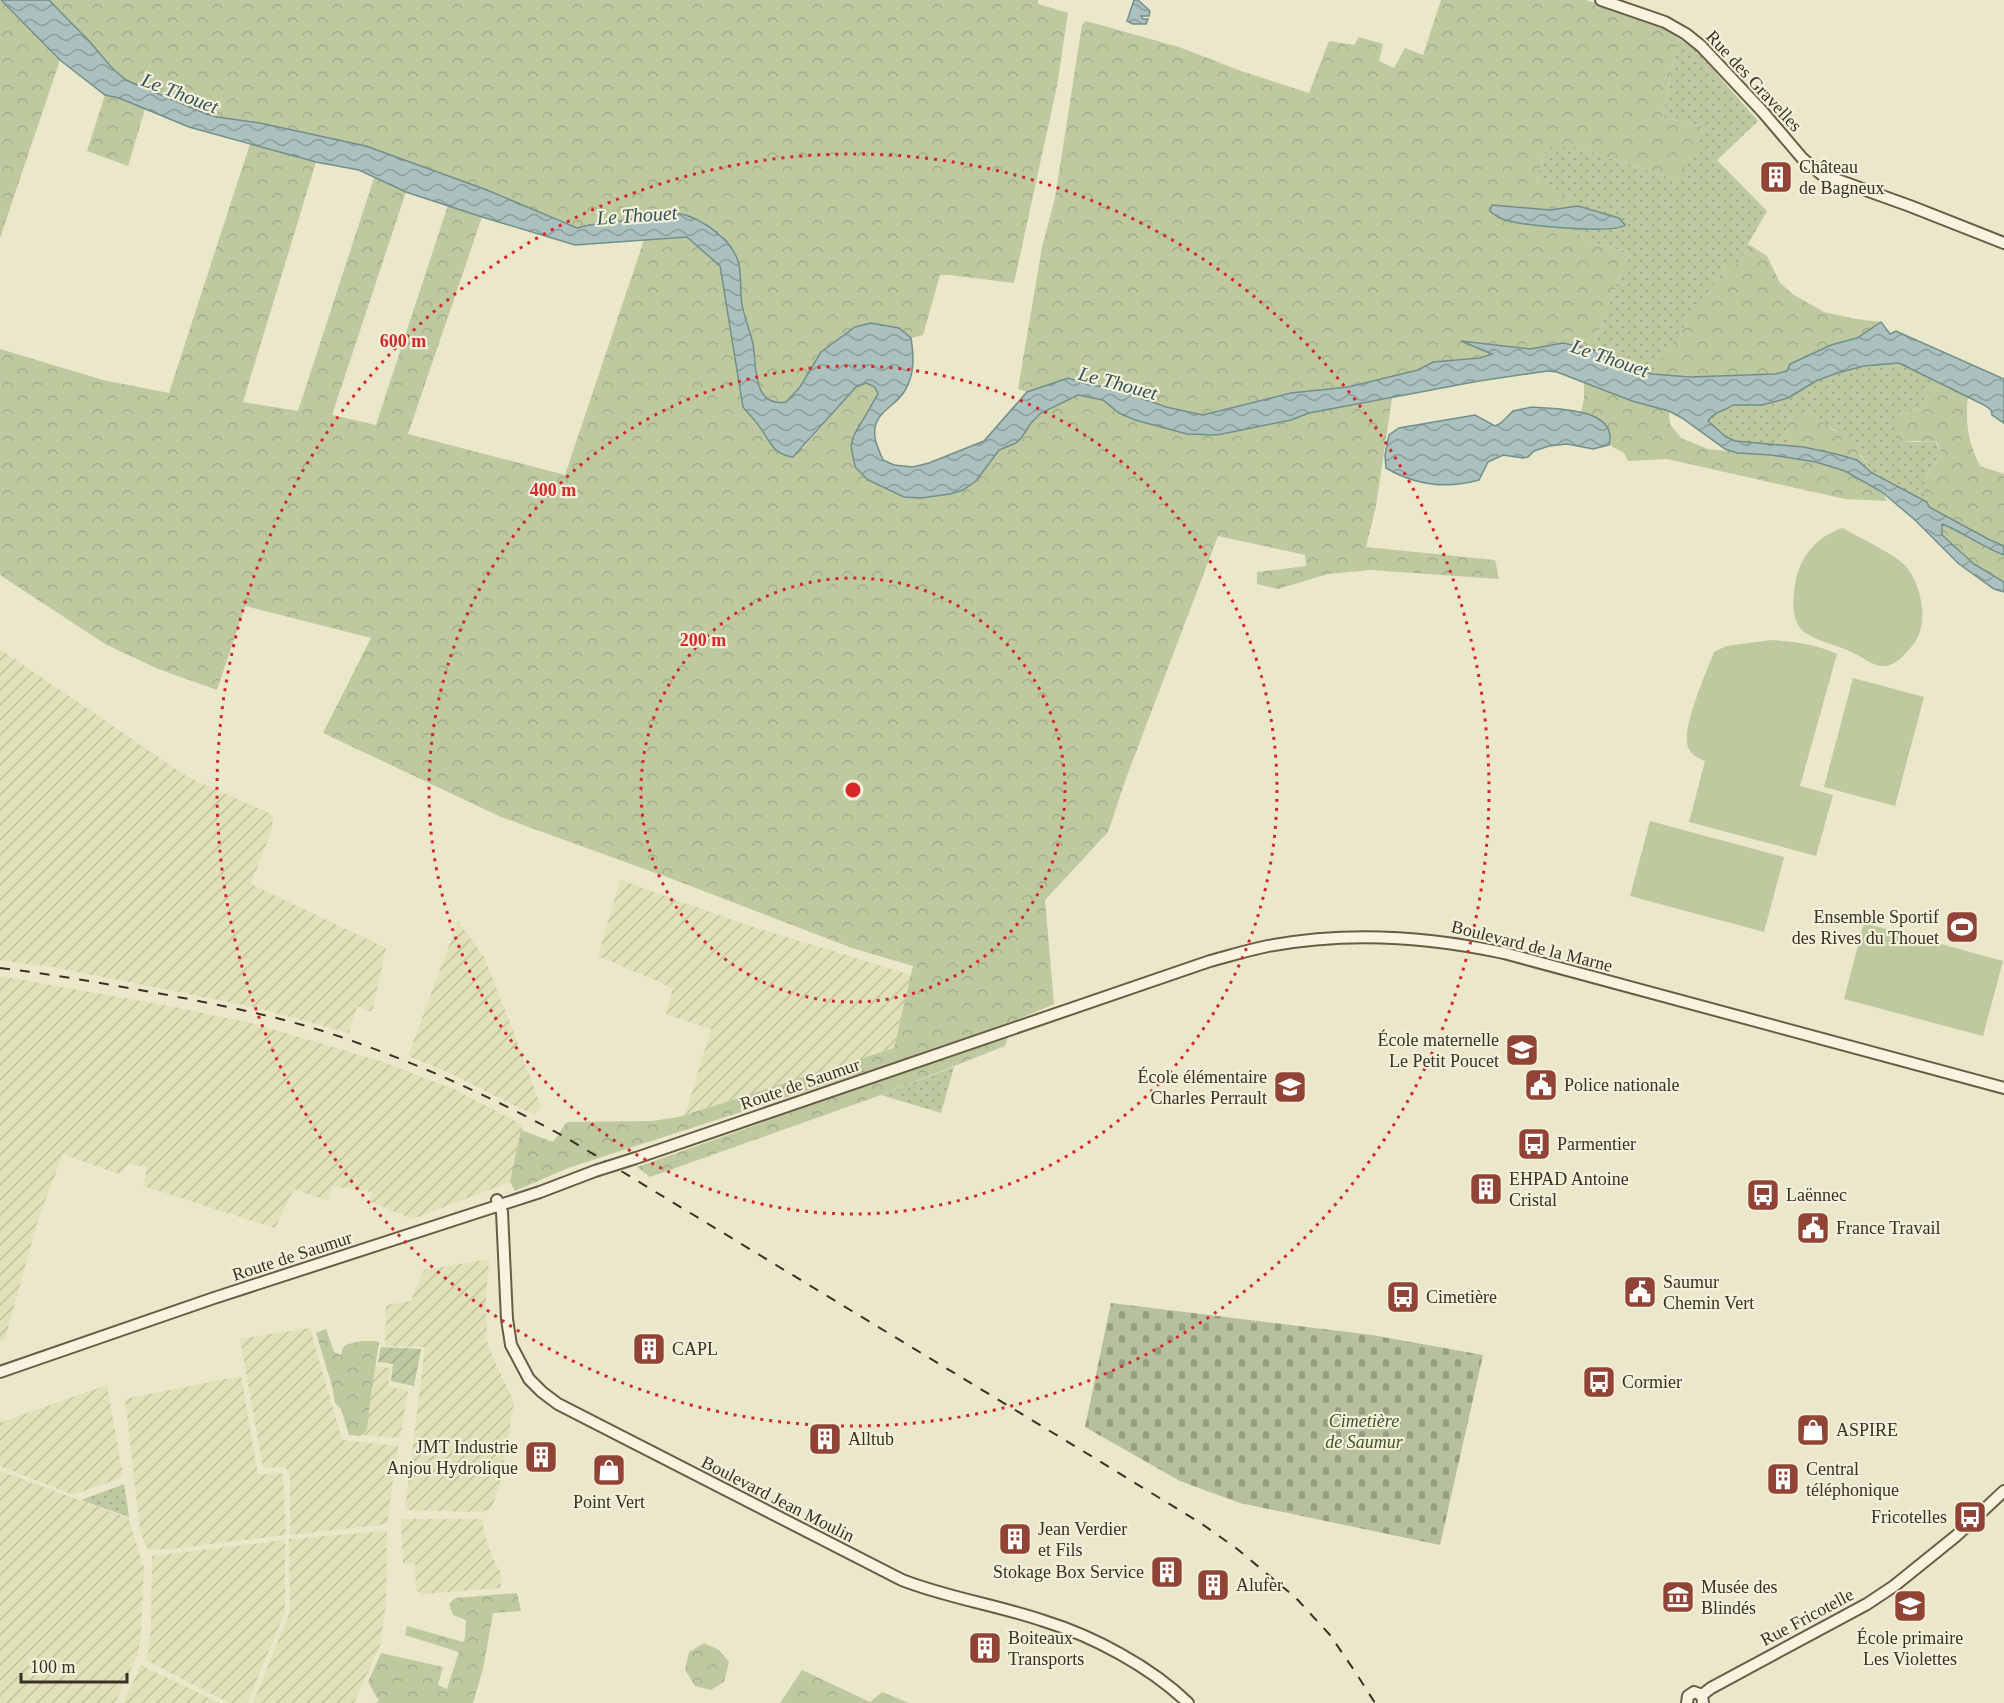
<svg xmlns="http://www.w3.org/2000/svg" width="2004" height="1703" viewBox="0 0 2004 1703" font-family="'Times New Roman',serif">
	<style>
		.farmland { fill: url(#farmland-furrows) }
		.grass { fill: url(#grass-dots) }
		.forest { fill: url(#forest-crowns) }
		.cemetery { fill: url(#cemetery-stones) }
		.garden { fill: url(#garden-furrows) }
		.pitch { fill: #bec9a0 }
		.water { fill: url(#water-waves); stroke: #728f8c; stroke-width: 1.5 }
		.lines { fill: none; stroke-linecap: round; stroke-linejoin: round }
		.secondary-casing { stroke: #695c44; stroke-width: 14 }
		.secondary { stroke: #f7f3de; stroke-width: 10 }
		.rail { stroke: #393123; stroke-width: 2; stroke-dasharray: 10 10; stroke-linecap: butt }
		.secondary-bridge-casing { stroke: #695c44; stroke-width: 14; stroke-linecap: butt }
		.secondary-bridge { stroke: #f7f3de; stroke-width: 10 }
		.ring { fill: none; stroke: #d62828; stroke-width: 3; stroke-dasharray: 3 6 }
		.labels { text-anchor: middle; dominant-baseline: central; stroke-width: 4.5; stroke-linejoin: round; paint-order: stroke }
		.street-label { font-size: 18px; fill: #393123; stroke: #f3f0da }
		.poi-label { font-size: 18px; fill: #393123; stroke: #f3f0da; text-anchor: start }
		.park-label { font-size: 18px; font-style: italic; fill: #43542b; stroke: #f3f0da }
		.water-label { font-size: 20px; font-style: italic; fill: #335457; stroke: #f3f0da }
		.centre { fill: #d62828; stroke: #f3f0da; stroke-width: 3 }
		.ring-label { font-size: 18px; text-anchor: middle; font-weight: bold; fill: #d62828; stroke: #f3f0da; stroke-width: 4.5; stroke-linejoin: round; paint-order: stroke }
	</style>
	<defs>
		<pattern id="farmland-furrows" width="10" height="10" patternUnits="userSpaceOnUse" patternTransform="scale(1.5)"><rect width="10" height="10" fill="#e0e0b9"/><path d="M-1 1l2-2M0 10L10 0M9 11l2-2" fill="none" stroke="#c1c19f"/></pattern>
		<pattern id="grass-dots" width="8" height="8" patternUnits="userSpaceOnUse" patternTransform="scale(1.5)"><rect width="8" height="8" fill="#bec9a0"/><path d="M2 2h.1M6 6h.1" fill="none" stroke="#a4ad8a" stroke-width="1.8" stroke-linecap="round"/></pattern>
		<pattern id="forest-crowns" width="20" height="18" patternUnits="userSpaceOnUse" patternTransform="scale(1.5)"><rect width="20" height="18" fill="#bec9a0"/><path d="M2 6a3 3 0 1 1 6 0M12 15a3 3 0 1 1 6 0" fill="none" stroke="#a4ad8a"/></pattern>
		<pattern id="cemetery-stones" width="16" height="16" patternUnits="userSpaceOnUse" patternTransform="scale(1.5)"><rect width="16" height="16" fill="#b6bf9e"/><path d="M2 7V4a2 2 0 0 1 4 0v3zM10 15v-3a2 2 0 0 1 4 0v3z" fill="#959c80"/></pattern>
		<pattern id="garden-furrows" width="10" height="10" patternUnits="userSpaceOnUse" patternTransform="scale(1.5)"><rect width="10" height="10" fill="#bec9a0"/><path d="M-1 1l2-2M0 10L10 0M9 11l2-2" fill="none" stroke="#a4ad8a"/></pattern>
		<pattern id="water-waves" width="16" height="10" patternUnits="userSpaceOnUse" patternTransform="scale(1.5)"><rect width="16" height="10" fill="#abc1be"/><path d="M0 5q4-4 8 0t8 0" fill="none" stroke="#8c9d9a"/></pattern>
	</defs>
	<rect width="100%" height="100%" fill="#ebe7cb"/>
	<!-- farmland -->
	<path class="farmland" d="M0,649L186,776L273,815L272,830L251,884L386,948L372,1012L357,1006L349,1033L253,1007L48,966L0,961Z
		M620,880L747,925L911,975L894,1048L685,1115L711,1029L666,1014L673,988L598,956Z
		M458,921L484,957L509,1020L541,1107L534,1115L447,1072L408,1056Z
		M0,976L175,1007L255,1024L380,1061L456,1090L523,1125L510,1182L412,1219L370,1201L372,1192L332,1186L328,1201L294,1189L275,1228L143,1186L147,1167L129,1164L119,1174L63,1154L38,1220L5,1339L0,1341Z
		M489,1259L486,1297L487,1341L495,1362L514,1402L500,1486L491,1509L481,1512L405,1510L425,1347L385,1346L386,1305L411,1301L424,1270Z
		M310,1328L342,1440L398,1446L387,1524L290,1535V1476L285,1467L263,1468L240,1339Z
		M370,1365L390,1368L388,1386L408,1391L400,1438L362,1435Z
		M241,1376L258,1475L279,1473L283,1475L286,1535L169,1549L148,1550L144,1543L139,1523L125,1399Z
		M107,1385L123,1477L73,1495L0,1466V1418L2,1422Z
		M0,1471L128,1518L144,1567L141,1634L138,1654L115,1703H0Z
		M401,1519H482L484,1534L493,1559L501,1573V1588L423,1594L416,1590L415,1564L403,1563Z
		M387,1531L386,1605L380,1645L354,1703H253L290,1612L289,1539Z
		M285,1540V1612L247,1703H229L146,1660L149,1648L151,1625L152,1556Z
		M141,1665L219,1703H123Z"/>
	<!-- grass -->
	<path class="grass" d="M1678,38L1696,50L1758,121L1717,160L1767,211L1748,244L1740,264H1728L1652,374L1616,362L1592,349L1629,252L1589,242L1571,228H1620L1619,218L1578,206L1566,209L1570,199L1536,179L1547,147H1576L1677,180L1705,127L1662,117Z
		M1899,363L1937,380L1920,408L1900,415V442H1936L1942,456C1928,472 1921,479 1927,502L1872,473L1862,456L1834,429L1823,425L1785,423L1793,446L1735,441L1725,436L1708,421C1716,411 1724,412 1733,404L1762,405L1837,373L1864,366Z
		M954,1067L941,1113L881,1095Z
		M124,1484L129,1517L81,1500Z"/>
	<!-- forest -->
	<path class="forest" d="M0,0L60,60L0,238Z
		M49,0H1038V4L1068,13L1057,86L1014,283L950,275H940L923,335L911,338L899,328L855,327L821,352L800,387L786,402L776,404L766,398L759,387L753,344L742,304L738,259L720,233L666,212L619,222L587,224L577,228L487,190L366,146L260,123L217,117L199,112L126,80L113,69L90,42Z
		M1441,0H1586L1653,22L1678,38L1662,117L1705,127L1694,153L1677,180L1576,147H1547L1536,179L1556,189L1570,199L1566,209L1550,210L1492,205L1490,211L1495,216L1508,221L1571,228L1589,242L1629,252L1592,349L1563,343L1530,349L1464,341L1493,354L1480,358L1433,362L1418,370L1348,387L1291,393L1203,415L1166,407L1114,388L1090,385L1068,378L1027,392L1018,389L1042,247L1055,198L1082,25L1086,21L1179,47L1241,71L1309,93L1329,41L1354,45L1359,37L1383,44L1379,61L1394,68L1405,48L1423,55Z
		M105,95L119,98L145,109L128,166L87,151Z
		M250,144L316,162L243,402L298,411L374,178L406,192L332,415L376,425L448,205L482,217L408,434L565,475L644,240L687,237L720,266L743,407L766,435L803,448L856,387L865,383L875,386L878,394L854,435L890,490L903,497L950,494L963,490L976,481L999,450L1016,443L1022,437L1031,423L1041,413L1078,395L1103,400L1119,413L1135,420L1187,434L1217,435L1291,420L1309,413L1392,398L1376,506L1366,547L1495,560L1499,579L1371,570L1328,574L1278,589L1257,584V572L1306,566L1305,555L1218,536L1125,781L1108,832L1045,900L1054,1004L1012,1022L1005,1046L881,1095L650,1177L637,1167L906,1072L902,1060L568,1168L515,1191L510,1182L521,1130L553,1142L567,1122L652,1121L679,1117L894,1048L913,966L852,948L675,880L501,817L323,733L371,638L245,606L217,690L156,668L105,644L0,575V349L103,380L169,393Z
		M1748,244L1767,256L1780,283L1794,295L1824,312L1856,319L1881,322L1857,338L1831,345L1790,364L1787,371L1669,411L1670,424L1681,438L1708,449L1771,455L1793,446L1785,423L1801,414L1816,416C1825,427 1837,430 1847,440C1865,457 1875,479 1887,501L1845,499L1667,459L1628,461L1624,453L1609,445L1611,439L1581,412L1584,399V382L1632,401L1728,264H1740Z
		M1937,380L1968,396C1965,424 1968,441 1980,466L2004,474V582L1974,564L1942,535C1942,523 1938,519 1931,510C1915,489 1928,472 1942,456L1937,442L1916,441L1900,442L1895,436L1900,415L1920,408Z
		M326,1329L334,1352L341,1355L343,1347C352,1341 369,1340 379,1342L370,1402L367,1430L360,1436L349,1435L341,1409L335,1403L332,1386L316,1333Z
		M517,1593L521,1611L493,1613L483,1669L473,1703H375L379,1701L368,1682L381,1653L443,1667L438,1685L447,1689L459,1652L405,1635L407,1626L463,1642L465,1638L466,1620L453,1615L449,1604L456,1598Z
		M704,1643L719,1650L729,1662L724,1682L711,1690L695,1686L685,1670L689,1652Z
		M802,1670L870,1702L882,1692L909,1703H780Z"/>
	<!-- cemetery -->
	<path class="cemetery" d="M1111,1303L1372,1335L1483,1355L1440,1545L1240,1503L1180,1481L1085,1427Z"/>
	<!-- garden -->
	<path class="garden" d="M381,1347L421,1349L414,1386L391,1381L393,1364L378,1362Z"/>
	<!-- pitch -->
	<path class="pitch" d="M1843,528C1859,538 1898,555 1908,569C1920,585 1926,613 1920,631C1918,639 1912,647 1905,654C1901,659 1894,664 1887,666C1875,668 1863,657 1853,653C1839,645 1821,643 1807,634C1789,624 1793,595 1796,579C1802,554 1818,536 1843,528Z
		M1772,640C1796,642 1815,644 1837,654L1800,786L1833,795L1816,856L1689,822L1705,761C1698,758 1691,755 1688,747C1681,728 1707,671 1714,652L1726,646Z
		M1853,678L1924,697L1895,806L1824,787Z
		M1650,821L1784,857L1764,932L1630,896Z
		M1864,923L2003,961L1983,1036L1844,999Z"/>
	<!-- water -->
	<path class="water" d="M1,0H49L90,42L113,69L126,80L199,111L217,117L260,123L366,146L487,190L577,228C593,222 610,224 627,220C639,218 654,212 667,212C693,212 727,234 737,258C743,272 739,289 742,304C744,317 750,330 753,344C757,366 752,408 786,402L800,387L821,352L855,327L871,323L899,328L911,338C914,357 915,375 904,392C896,405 877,412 875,428C873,439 879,450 883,460L894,465L913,467L929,463L984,441L1027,392L1068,378L1090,385L1114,388L1166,407L1203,415L1291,393L1348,387L1418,370L1433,362L1480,358L1492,354L1461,341L1530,349L1563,343L1592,349L1616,362L1652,374L1690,377L1775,374L1787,371L1790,364L1831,345L1857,338L1881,322L1890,334L1896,331L2004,379V423L1992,415L1991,410L1984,405L1899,363L1864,366L1837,373L1816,381L1788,398L1762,405H1733C1724,412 1716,410 1708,421L1725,436L1735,441L1804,447L1840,455L1857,460L1872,473L1927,502L1929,507L1990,540L2004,546V555C1982,547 1963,532 1942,524V535L1974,564L2004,582V592L1994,589L1959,564L1915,520L1882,492L1845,471L1816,462L1771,455L1737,453L1725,449L1682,418L1669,411L1632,401L1557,372L1547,371L1479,381L1309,413L1291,420L1217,435L1187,434L1135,420L1119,413L1103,400L1078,395L1041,413L1031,423L1022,437L1016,443L999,450L976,481L963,490L950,494L921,498L904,497L868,480L855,467L851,446L854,435L878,394L875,387L866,383L856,387L793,457C772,454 771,442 759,426C754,419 748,413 743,407L720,266L687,237L575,245L482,217L406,192L359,170L316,162L189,127L119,98L105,95L60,60Z
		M1134,0H1138L1150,11L1149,16H1141L1143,19H1148L1146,24H1133L1127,21Z
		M1492,205L1550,210L1578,206L1619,218L1625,225C1613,234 1528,226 1510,221C1502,220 1496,217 1490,211Z
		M1532,407C1554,409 1619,407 1609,445L1593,449L1567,444L1549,446L1534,451L1528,457L1523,458L1503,455L1488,462L1479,480C1447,489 1415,485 1386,468L1385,455L1389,435L1399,428L1475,415L1495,426L1501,423L1513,411Z"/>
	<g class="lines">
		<defs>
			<path id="secondary" d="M1601,0L1665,22L1686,34L1701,46L1762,111L1802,158L1821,174L1910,206L2004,243
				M636,1158L1210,961C1229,956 1248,950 1268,946C1347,931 1426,936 1504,953L2004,1088
				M497,1200L502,1212L507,1319L511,1345L529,1379L542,1392L558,1404L902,1580C948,1598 997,1605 1044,1621C1093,1636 1151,1667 1188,1703
				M0,1372L211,1299L540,1192L595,1171
				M1702,1695L1711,1688L1867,1604L1894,1586L1956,1536L2004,1491
				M1687,1703L1688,1696L1694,1692L1702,1695L1703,1703"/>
		</defs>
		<!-- secondary casing -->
		<use href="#secondary" class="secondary-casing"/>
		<!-- secondary -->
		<use href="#secondary" class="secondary"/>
		<!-- rail -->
		<path class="rail" d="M0,968C53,974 105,984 157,993C215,1004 273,1015 329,1033C411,1060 490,1096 565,1137L1096,1459L1202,1524L1236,1548L1296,1598L1330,1635L1356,1673L1375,1703"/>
		<defs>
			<path id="secondary-bridge" d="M595,1171L636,1158"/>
		</defs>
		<!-- secondary-bridge casing -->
		<use href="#secondary-bridge" class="secondary-bridge-casing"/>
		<!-- secondary-bridge -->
		<use href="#secondary-bridge" class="secondary-bridge"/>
	</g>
	<!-- distance rings -->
	<g class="ring">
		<circle cx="853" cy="790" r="212"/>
		<circle cx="853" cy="790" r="424"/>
		<circle cx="853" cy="790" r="636"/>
	</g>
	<!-- icons -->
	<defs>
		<symbol id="building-square" viewBox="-11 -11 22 22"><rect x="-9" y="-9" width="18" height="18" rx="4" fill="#914436" stroke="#f3f0da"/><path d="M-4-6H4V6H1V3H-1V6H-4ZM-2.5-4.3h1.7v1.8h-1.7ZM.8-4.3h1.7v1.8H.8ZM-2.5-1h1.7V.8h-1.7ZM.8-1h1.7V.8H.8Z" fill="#fff"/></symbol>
		<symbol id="stadium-square" viewBox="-11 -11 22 22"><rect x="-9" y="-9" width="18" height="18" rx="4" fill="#914436" stroke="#f3f0da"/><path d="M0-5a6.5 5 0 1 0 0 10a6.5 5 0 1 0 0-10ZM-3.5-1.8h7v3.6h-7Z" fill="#fff"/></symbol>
		<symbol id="school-square" viewBox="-11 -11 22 22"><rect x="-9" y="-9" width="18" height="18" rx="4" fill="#914436" stroke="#f3f0da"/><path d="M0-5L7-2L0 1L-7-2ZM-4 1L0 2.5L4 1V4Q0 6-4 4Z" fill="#fff"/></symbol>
		<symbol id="civic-square" viewBox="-11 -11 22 22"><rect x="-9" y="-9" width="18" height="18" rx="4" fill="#914436" stroke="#f3f0da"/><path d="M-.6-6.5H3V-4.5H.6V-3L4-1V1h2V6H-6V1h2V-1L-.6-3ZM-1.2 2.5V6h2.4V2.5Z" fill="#fff"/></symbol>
		<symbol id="bus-square" viewBox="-11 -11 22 22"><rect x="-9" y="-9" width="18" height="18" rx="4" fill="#914436" stroke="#f3f0da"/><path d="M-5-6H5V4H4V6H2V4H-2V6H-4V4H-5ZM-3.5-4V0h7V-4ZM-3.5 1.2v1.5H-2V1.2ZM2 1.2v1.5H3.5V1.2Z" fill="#fff"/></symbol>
		<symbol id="shop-square" viewBox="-11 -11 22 22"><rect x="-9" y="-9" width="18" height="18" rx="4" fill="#914436" stroke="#f3f0da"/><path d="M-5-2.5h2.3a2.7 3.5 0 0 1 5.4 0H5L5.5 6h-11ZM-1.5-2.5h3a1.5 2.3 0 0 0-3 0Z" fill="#fff"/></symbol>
		<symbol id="museum-square" viewBox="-11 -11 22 22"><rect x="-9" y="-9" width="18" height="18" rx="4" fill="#914436" stroke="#f3f0da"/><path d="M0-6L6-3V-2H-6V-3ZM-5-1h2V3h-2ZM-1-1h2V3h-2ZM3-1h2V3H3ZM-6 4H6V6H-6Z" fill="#fff"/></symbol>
	</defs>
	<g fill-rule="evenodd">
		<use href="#building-square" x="1757" y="158" width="38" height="38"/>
		<use href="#stadium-square" x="1943" y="908" width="38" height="38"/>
		<use href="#school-square" x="1503" y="1031" width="38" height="38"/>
		<use href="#civic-square" x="1522" y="1066" width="38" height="38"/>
		<use href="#school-square" x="1271" y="1068" width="38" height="38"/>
		<use href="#bus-square" x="1515" y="1125" width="38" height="38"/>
		<use href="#building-square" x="1467" y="1170" width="38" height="38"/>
		<use href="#bus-square" x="1744" y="1176" width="38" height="38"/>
		<use href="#civic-square" x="1794" y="1209" width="38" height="38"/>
		<use href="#civic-square" x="1621" y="1273" width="38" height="38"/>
		<use href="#bus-square" x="1384" y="1278" width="38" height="38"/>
		<use href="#building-square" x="630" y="1330" width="38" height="38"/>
		<use href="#bus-square" x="1580" y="1363" width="38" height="38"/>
		<use href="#shop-square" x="1794" y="1411" width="38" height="38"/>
		<use href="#building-square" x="806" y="1420" width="38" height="38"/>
		<use href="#building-square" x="522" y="1438" width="38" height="38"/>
		<use href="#shop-square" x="590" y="1451" width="38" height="38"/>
		<use href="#building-square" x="1764" y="1460" width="38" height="38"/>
		<use href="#bus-square" x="1951" y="1498" width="38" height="38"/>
		<use href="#building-square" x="996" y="1520" width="38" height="38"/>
		<use href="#building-square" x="1148" y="1553" width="38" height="38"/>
		<use href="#building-square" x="1194" y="1566" width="38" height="38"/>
		<use href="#museum-square" x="1659" y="1578" width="38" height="38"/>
		<use href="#school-square" x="1891" y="1587" width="38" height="38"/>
		<use href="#building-square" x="966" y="1629" width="38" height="38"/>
	</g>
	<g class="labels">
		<!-- street labels -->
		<g class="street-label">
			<text transform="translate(1754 81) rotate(47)">Rue des Gravelles</text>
			<text transform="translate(1532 946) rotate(14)">Boulevard de la Marne</text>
			<text transform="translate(800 1084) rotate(-19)">Route de Saumur</text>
			<text transform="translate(292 1256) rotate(-18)">Route de Saumur</text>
			<text transform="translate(778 1499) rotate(27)">Boulevard Jean Moulin</text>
			<text transform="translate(1807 1617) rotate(-28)">Rue Fricotelle</text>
		</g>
		<!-- poi labels -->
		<g class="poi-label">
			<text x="1799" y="167">Château<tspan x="1799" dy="21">de Bagneux</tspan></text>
			<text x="1939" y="917" text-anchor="end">Ensemble Sportif<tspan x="1939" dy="21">des Rives du Thouet</tspan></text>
			<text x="1499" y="1040" text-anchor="end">École maternelle<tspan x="1499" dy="21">Le Petit Poucet</tspan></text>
			<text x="1267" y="1077" text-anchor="end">École élémentaire<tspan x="1267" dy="21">Charles Perrault</tspan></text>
			<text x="1564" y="1085">Police nationale</text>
			<text x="1557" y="1144">Parmentier</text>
			<text x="1509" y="1179">EHPAD Antoine<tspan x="1509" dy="21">Cristal</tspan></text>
			<text x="1786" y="1195">Laënnec</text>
			<text x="1836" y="1228">France Travail</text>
			<text x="1663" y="1282">Saumur<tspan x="1663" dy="21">Chemin Vert</tspan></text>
			<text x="1426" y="1297">Cimetière</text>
			<text x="672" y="1349">CAPL</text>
			<text x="1622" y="1382">Cormier</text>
			<text x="1836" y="1430">ASPIRE</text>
			<text x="848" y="1439">Alltub</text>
			<text x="518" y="1447" text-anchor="end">JMT Industrie<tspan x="518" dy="21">Anjou Hydrolique</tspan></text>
			<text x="1806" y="1469">Central<tspan x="1806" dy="21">téléphonique</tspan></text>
			<text x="609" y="1502" text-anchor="middle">Point Vert</text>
			<text x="1947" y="1517" text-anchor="end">Fricotelles</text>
			<text x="1038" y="1529">Jean Verdier<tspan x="1038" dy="21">et Fils</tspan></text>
			<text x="1144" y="1572" text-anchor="end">Stokage Box Service</text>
			<text x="1236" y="1585">Alufer</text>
			<text x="1701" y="1587">Musée des<tspan x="1701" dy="21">Blindés</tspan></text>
			<text x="1008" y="1638">Boiteaux<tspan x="1008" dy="21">Transports</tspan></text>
			<text x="1910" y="1638" text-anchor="middle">École primaire<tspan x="1910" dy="21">Les Violettes</tspan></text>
		</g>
		<!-- park labels -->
		<g class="park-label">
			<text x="1364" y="1421">Cimetière<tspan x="1364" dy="21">de Saumur</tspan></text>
		</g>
		<!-- water labels -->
		<g class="water-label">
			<text transform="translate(180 93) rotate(21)">Le Thouet</text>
			<text transform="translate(637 215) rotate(-4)">Le Thouet</text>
			<text transform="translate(1610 358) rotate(19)">Le Thouet</text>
			<text transform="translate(1118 383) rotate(15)">Le Thouet</text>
		</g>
	</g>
	<circle cx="853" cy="790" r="9" class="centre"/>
	<g class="ring-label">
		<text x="403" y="347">600 m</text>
		<text x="553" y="496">400 m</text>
		<text x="703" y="646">200 m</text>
	</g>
	<!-- scale -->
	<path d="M21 1673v9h106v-9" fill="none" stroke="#393123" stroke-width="3"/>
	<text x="30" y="1673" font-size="18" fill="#393123" stroke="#f3f0da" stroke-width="4.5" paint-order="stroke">100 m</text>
</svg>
